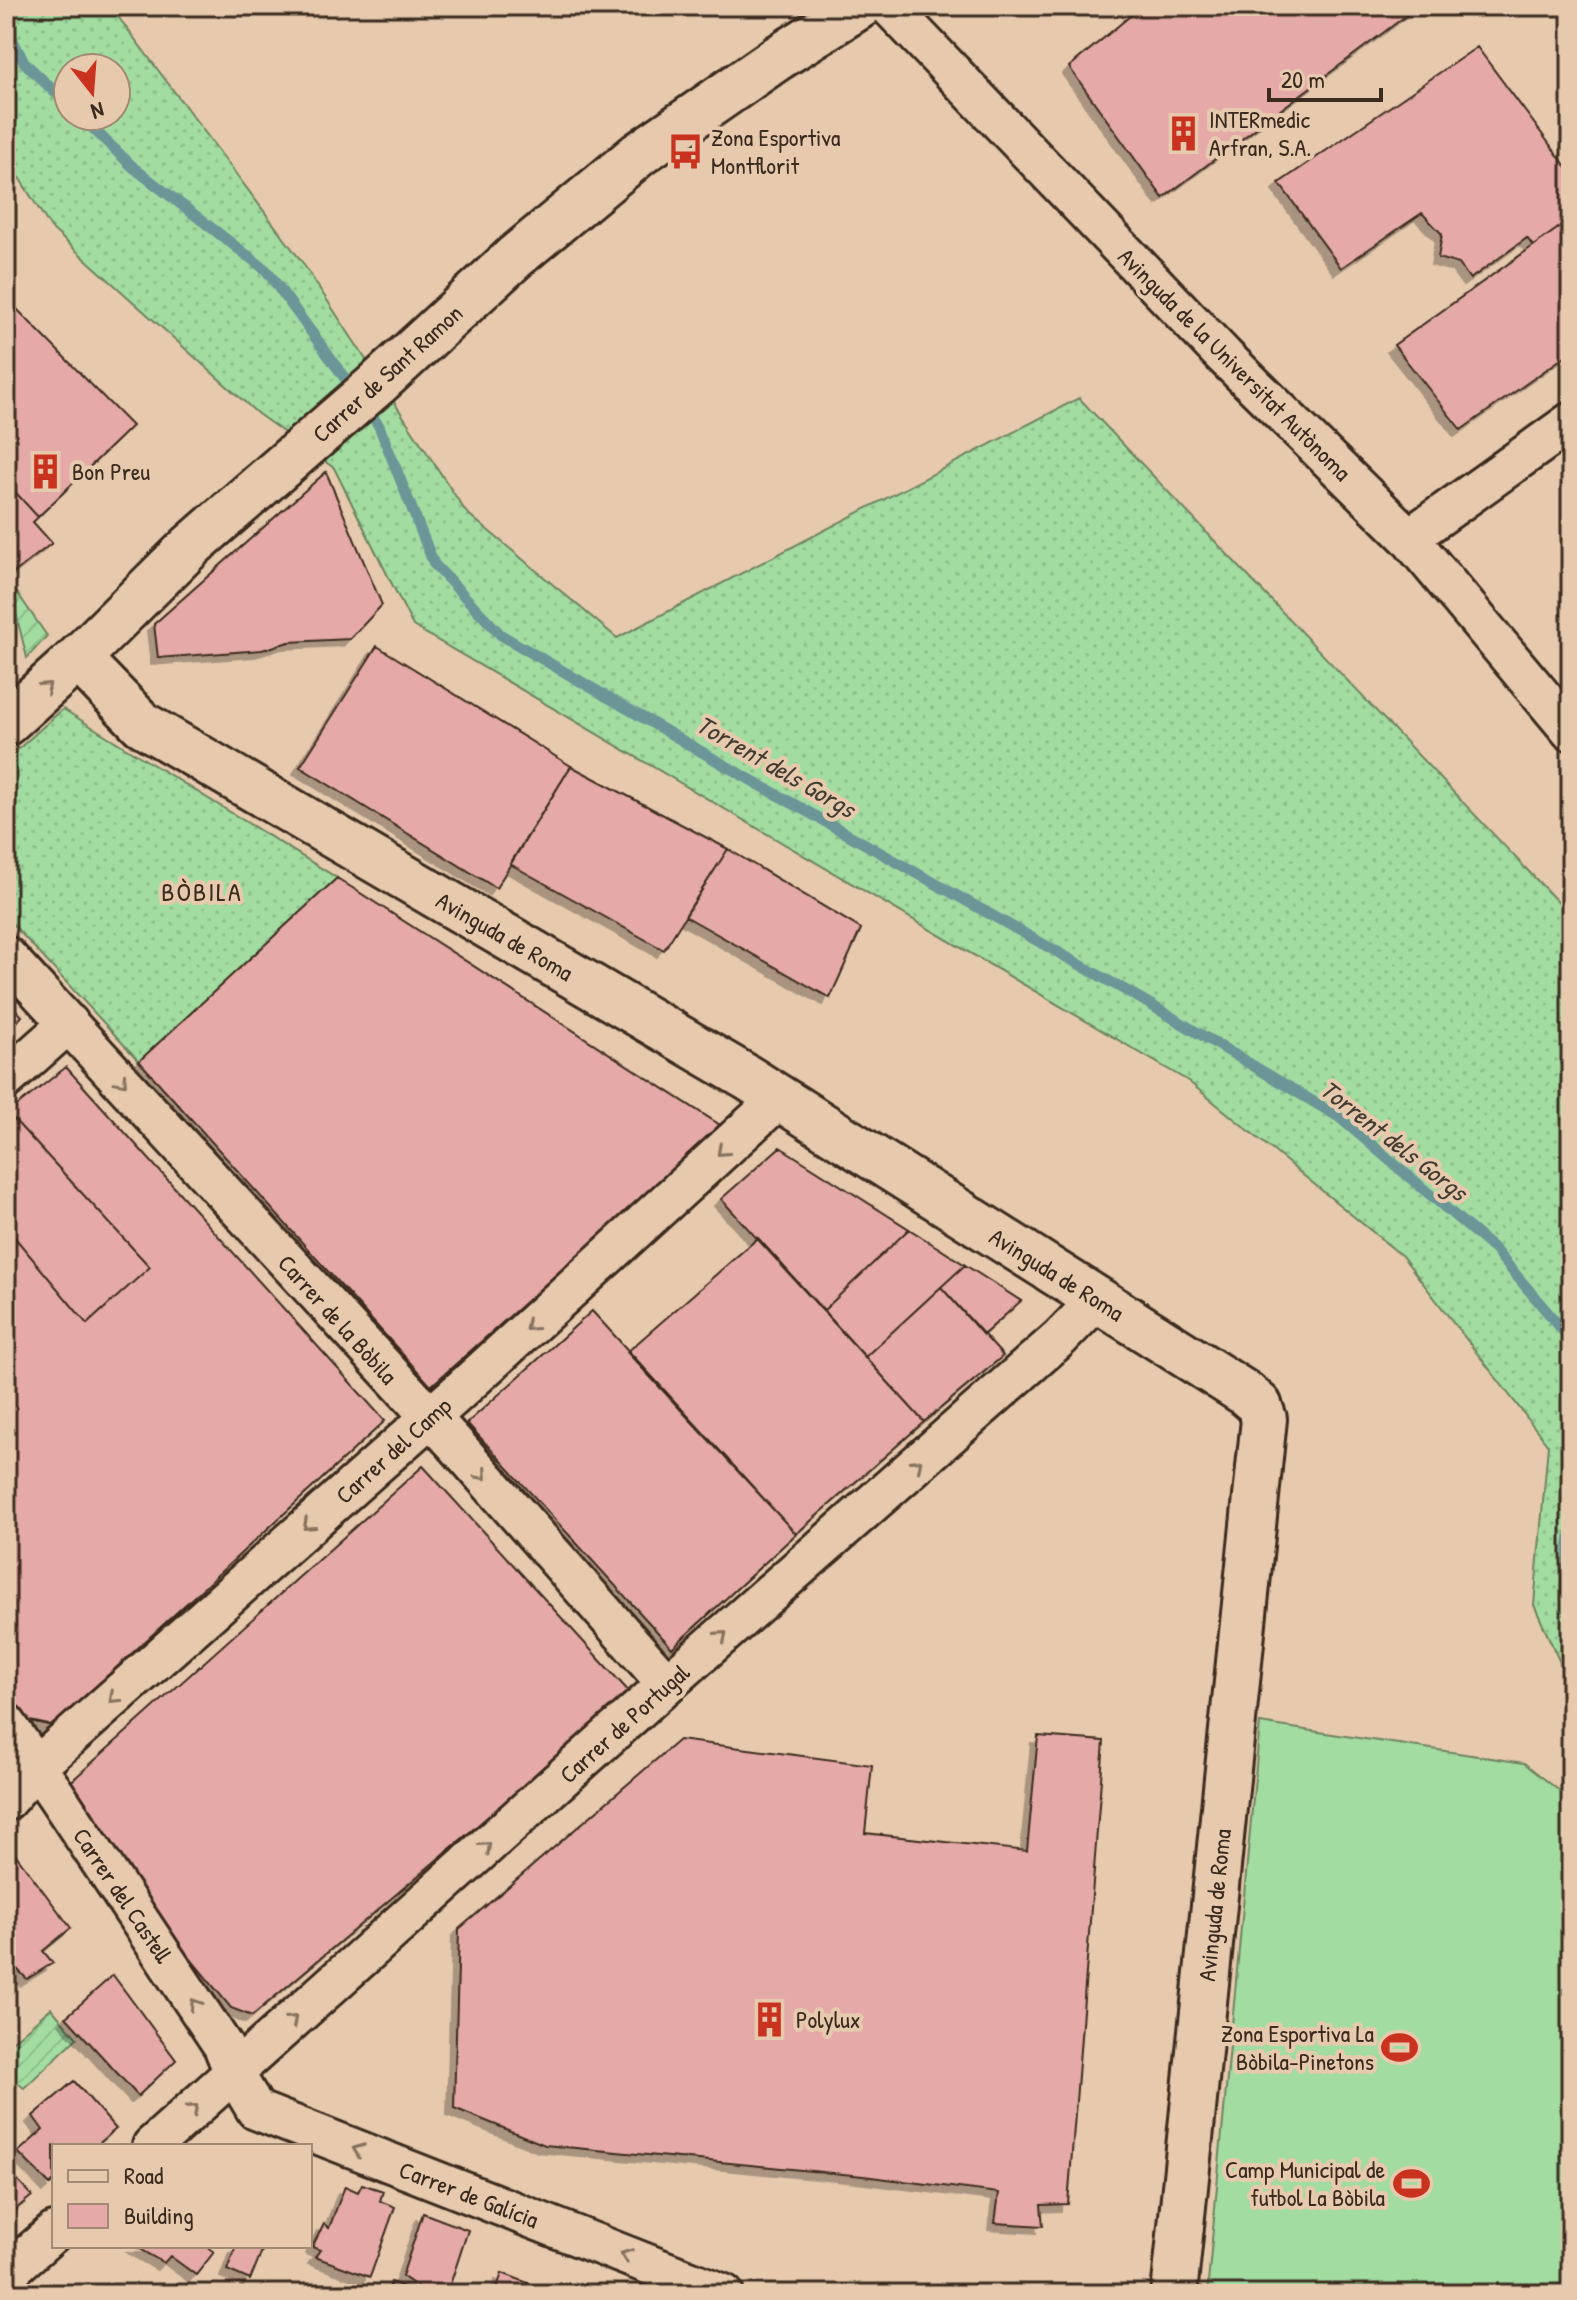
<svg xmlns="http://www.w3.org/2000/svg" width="1577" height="2300" viewBox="0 0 1577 2300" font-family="'Patrick Hand',sans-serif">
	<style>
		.grass { fill: url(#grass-dots); stroke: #6e8360; stroke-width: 2; fill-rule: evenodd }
		.garden { fill: url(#garden-furrows); stroke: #6e8360; stroke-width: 2 }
		.pitch { fill: #a2dca1; stroke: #6e8360; stroke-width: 2 }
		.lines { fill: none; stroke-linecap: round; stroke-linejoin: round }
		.stream { stroke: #6c9598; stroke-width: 11 }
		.building { fill: #e5aaa7; stroke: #3b2a1e; stroke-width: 2; filter: url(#shadow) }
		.minor-casing { stroke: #3b2a1e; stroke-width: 44 }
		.tertiary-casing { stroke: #3b2a1e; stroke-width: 50 }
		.minor { stroke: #e7caae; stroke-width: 38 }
		.tertiary { stroke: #e7caae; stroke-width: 44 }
		.oneway { stroke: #88725f }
		.labels { text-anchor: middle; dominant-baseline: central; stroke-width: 8; stroke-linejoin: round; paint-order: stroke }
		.poi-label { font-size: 24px; fill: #3b2a1e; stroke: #e7caae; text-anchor: start }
		.street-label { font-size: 24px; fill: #3b2a1e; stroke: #e7caae }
		.water-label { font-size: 26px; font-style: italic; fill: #433c32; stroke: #e7caae }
		.neighbourhood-label { font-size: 26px; letter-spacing: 2px; fill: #3b2a1e; stroke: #e7caae }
	</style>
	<defs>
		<pattern id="grass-dots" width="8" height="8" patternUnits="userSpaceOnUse" patternTransform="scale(2)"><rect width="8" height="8" fill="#a2dca1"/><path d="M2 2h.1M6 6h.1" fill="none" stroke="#8cbd8a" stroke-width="1.8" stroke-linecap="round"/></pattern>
		<pattern id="garden-furrows" width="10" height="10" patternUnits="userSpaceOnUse" patternTransform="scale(2)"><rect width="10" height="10" fill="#a2dca1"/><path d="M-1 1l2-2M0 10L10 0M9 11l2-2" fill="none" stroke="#8cbd8a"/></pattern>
		<filter id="shadow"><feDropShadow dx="-7" dy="7" stdDeviation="0" flood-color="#0004"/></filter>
	</defs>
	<rect width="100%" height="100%" fill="#e7caae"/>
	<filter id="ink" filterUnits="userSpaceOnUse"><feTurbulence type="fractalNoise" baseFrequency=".0125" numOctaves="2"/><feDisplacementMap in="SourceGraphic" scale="16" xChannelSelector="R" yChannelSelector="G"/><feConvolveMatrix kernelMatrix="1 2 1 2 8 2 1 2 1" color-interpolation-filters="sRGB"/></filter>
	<g filter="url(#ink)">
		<!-- grass -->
		<path class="grass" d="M6,6H110L302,262L466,512L617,638L1079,398L1571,916V1687L1534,1605L1548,1445L1402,1256L1188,1081L413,626L334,468L258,414L51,228L6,157ZM68,68H116V116H68Z
			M63,709L337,878L139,1061L6,917V760Z"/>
		<!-- garden -->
		<path class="garden" d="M7,578L47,636L27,658Z
			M51,2008L77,2038L24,2088C6,2075 6,2068 6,2047Z"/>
		<!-- pitch -->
		<path class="pitch" d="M1260,1723L1524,1763L1571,1800V2294H1207Z"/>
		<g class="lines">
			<!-- stream -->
			<path class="stream" d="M6,27L24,62L68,105
				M80,116L134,168L266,270L355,392
				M365,406L379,426L434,564L501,635L726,766L1141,999L1339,1117L1494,1249L1571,1340
				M1571,1534L1565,1587L1571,1595"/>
		</g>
		<!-- building -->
		<path class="building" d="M1142,6H1419L1163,198L1069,67Z
			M1477,47L1571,173V219L1533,246L1527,238L1470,279L1459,264L1438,258L1442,234L1422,213L1341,268L1279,183Z
			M1571,219V352L1461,430L1394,345Z
			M6,298L132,426L33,522L52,543L6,579Z
			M6,298L132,426L38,517L6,482Z
			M326,472L382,605L350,639L289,642L262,650L158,658L154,624Z
			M377,646L571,766L496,888L300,767Z
			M571,766L728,849L664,950L510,864Z
			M728,849L861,929L830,998L685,916Z
			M337,878L723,1127L431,1386L139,1061Z
			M6,999L22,1016L6,1035Z
			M66,1067L385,1421L53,1726L30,1721L6,1692V1227L87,1324L150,1267L8,1113Z
			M8,1113L150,1267L87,1324L6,1227V1115Z
			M780,1147L909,1229L823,1311L721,1199Z
			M909,1229L965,1265L865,1357L823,1311Z
			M758,1238L924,1422L796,1534L627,1352Z
			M965,1265L1021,1301L983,1335L941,1287Z
			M941,1287L1003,1356L924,1422L865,1357Z
			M592,1311L796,1534L672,1648L467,1423Z
			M423,1466L632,1695L252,2016L231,2008L56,1795Z
			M1038,1736L1104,1741L1068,2204L1041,2205L1043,2226L995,2223L999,2193L863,2176L545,2145L454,2108L459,1929L679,1740L872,1765L865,1833L1027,1851Z
			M16,1855L71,1928L43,1951L53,1963L27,1979L6,1958V1863Z
			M113,1975L176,2060L138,2096L66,2017Z
			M74,2081L116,2129L96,2146H54V2181L50,2185L18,2152L43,2130L33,2116Z
			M6,2169L32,2196L6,2217Z
			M362,2184L383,2191L380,2201L395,2207L370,2277L315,2257L320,2250L312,2247L324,2224L329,2228L345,2186L358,2192Z
			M423,2213L468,2230L447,2294H420L422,2290L402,2276Z
			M134,2246H205L214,2252L196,2275L170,2256L164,2263Z
			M236,2246H264L250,2280L227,2270Z
			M502,2273L549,2291L548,2294H495Z
			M391,2282L412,2290L410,2294H387Z"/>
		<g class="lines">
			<defs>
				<path id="minor" d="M889,6L1224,356L1409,538L1571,731
					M1409,538L1571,422
					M6,956L458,1447L667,1684
					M6,1079L69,1023
					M6,1723L56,1795L223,2046L233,2071L256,2110L724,2294
					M6,1801L36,1767L62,1744L453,1397L780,1098
					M152,2146L667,1684L1060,1338L1097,1300
					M6,2274L54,2232"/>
				<path id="tertiary" d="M78,658L142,724L748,1078L1245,1393L1259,1405L1264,1419L1174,2294
					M6,723L78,658L191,546L377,384L515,257L639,154L779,57L860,6"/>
			</defs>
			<!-- minor casing -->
			<use href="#minor" class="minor-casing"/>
			<!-- tertiary casing -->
			<use href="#tertiary" class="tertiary-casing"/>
			<!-- minor -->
			<use href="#minor" class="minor"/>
			<!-- tertiary -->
			<use href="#tertiary" class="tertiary"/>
		</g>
		<!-- one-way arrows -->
		<defs><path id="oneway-chevron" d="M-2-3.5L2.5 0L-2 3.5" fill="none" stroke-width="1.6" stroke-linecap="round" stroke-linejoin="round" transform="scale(2)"/></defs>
		<g class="oneway">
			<use href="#oneway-chevron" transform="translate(46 687) rotate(-42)"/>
			<use href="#oneway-chevron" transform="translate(122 1081) rotate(48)"/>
			<use href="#oneway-chevron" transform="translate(722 1151) rotate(138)"/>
			<use href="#oneway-chevron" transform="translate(530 1326) rotate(138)"/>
			<use href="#oneway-chevron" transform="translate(917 1464) rotate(-41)"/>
			<use href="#oneway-chevron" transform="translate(482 1475) rotate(49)"/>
			<use href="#oneway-chevron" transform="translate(308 1525) rotate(138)"/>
			<use href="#oneway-chevron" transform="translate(722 1636) rotate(-41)"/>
			<use href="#oneway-chevron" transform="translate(114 1698) rotate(138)"/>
			<use href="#oneway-chevron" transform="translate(486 1847) rotate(-42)"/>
			<use href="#oneway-chevron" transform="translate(195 2004) rotate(-124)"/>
			<use href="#oneway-chevron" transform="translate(292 2020) rotate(-42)"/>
			<use href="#oneway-chevron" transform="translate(193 2109) rotate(-41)"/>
			<use href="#oneway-chevron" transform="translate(358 2150) rotate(-159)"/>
			<use href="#oneway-chevron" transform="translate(626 2255) rotate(-159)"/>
		</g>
	</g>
	<!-- icons -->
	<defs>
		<symbol id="building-bare" viewBox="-9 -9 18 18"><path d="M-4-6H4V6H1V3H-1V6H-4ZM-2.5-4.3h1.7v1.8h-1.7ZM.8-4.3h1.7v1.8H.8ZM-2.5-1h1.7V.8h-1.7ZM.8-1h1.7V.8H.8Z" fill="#c8321e" stroke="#e7caae" stroke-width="2.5" paint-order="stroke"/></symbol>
		<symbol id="bus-bare" viewBox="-9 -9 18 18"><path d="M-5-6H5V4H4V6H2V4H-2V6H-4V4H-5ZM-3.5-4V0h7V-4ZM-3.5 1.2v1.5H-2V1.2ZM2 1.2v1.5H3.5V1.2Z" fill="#c8321e" stroke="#e7caae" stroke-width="2.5" paint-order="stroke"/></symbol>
		<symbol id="stadium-bare" viewBox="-9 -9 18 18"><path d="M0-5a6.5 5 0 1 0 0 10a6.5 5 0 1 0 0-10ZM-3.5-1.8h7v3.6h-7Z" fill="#c8321e" stroke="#e7caae" stroke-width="2.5" paint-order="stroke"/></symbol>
	</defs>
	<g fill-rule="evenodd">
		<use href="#building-bare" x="1158" y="108" width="51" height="51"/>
		<use href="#bus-bare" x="660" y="126" width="51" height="51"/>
		<use href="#building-bare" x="20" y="446" width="51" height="51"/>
		<use href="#building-bare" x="744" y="1994" width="51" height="51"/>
		<use href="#stadium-bare" x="1374" y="2022" width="51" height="51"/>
		<use href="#stadium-bare" x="1386" y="2158" width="51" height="51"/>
	</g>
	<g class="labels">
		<!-- poi labels -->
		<g class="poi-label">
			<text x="1209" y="119">INTERmedic<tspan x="1209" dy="28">Arfran, S.A.</tspan></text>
			<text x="711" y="137">Zona Esportiva<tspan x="711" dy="28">Montflorit</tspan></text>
			<text x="72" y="471">Bon Preu</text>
			<text x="796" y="2019">Polylux</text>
			<text x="1374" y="2033" text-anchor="end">Zona Esportiva La<tspan x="1374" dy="28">Bòbila-Pinetons</tspan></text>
			<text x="1385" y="2169" text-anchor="end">Camp Municipal de<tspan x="1385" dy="28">futbol La Bòbila</tspan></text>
		</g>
		<!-- street labels -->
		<g class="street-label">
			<text transform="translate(1235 364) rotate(45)">Avinguda de la Universitat Autònoma</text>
			<text transform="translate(387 373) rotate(-42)">Carrer de Sant Ramon</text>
			<text transform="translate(505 936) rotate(30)">Avinguda de Roma</text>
			<text transform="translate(1057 1274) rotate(32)">Avinguda de Roma</text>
			<text transform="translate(338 1319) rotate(48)">Carrer de la Bòbila</text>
			<text transform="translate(393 1450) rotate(-42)">Carrer del Camp</text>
			<text transform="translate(624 1723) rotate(-42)">Carrer de Portugal</text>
			<text transform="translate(123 1895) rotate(56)">Carrer del Castell</text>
			<text transform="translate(1214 1905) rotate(-84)">Avinguda de Roma</text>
			<text transform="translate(469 2194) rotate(21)">Carrer de Galícia</text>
		</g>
		<!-- water labels -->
		<g class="water-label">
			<text transform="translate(776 766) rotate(30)">Torrent dels Gorgs</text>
			<text transform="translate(1394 1140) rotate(38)">Torrent dels Gorgs</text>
		</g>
		<!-- neighbourhood labels -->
		<g class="neighbourhood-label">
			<text x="202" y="891">BÒBILA</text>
		</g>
	</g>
	<!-- margin -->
	<rect width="1577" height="2300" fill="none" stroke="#e7caae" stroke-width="32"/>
	<rect x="16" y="16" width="1545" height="2268" fill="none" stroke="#3b2a1e" stroke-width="3" filter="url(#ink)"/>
	<!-- legend -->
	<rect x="52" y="2144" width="260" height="104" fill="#e7caae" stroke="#a28a74" stroke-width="2"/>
	<rect x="68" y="2170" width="40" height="12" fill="#e7caae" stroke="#a28a74" stroke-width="2"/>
	<text x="124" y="2184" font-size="24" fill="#3b2a1e">Road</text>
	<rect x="68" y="2204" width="40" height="24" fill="#e5aaa7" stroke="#a28a74" stroke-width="2"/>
	<text x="124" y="2224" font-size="24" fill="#3b2a1e">Building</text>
	<!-- north arrow -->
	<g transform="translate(92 92) rotate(163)"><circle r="38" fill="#e7caae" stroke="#a28a74" stroke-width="2"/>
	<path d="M0-6L14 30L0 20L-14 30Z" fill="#c8321e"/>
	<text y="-12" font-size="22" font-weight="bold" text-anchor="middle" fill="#3b2a1e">N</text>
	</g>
	<!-- scale -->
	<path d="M1269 88v12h112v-12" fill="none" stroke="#3b2a1e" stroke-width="4"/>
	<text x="1281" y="88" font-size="24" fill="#3b2a1e" stroke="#e7caae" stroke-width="6" paint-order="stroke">20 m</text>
</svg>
